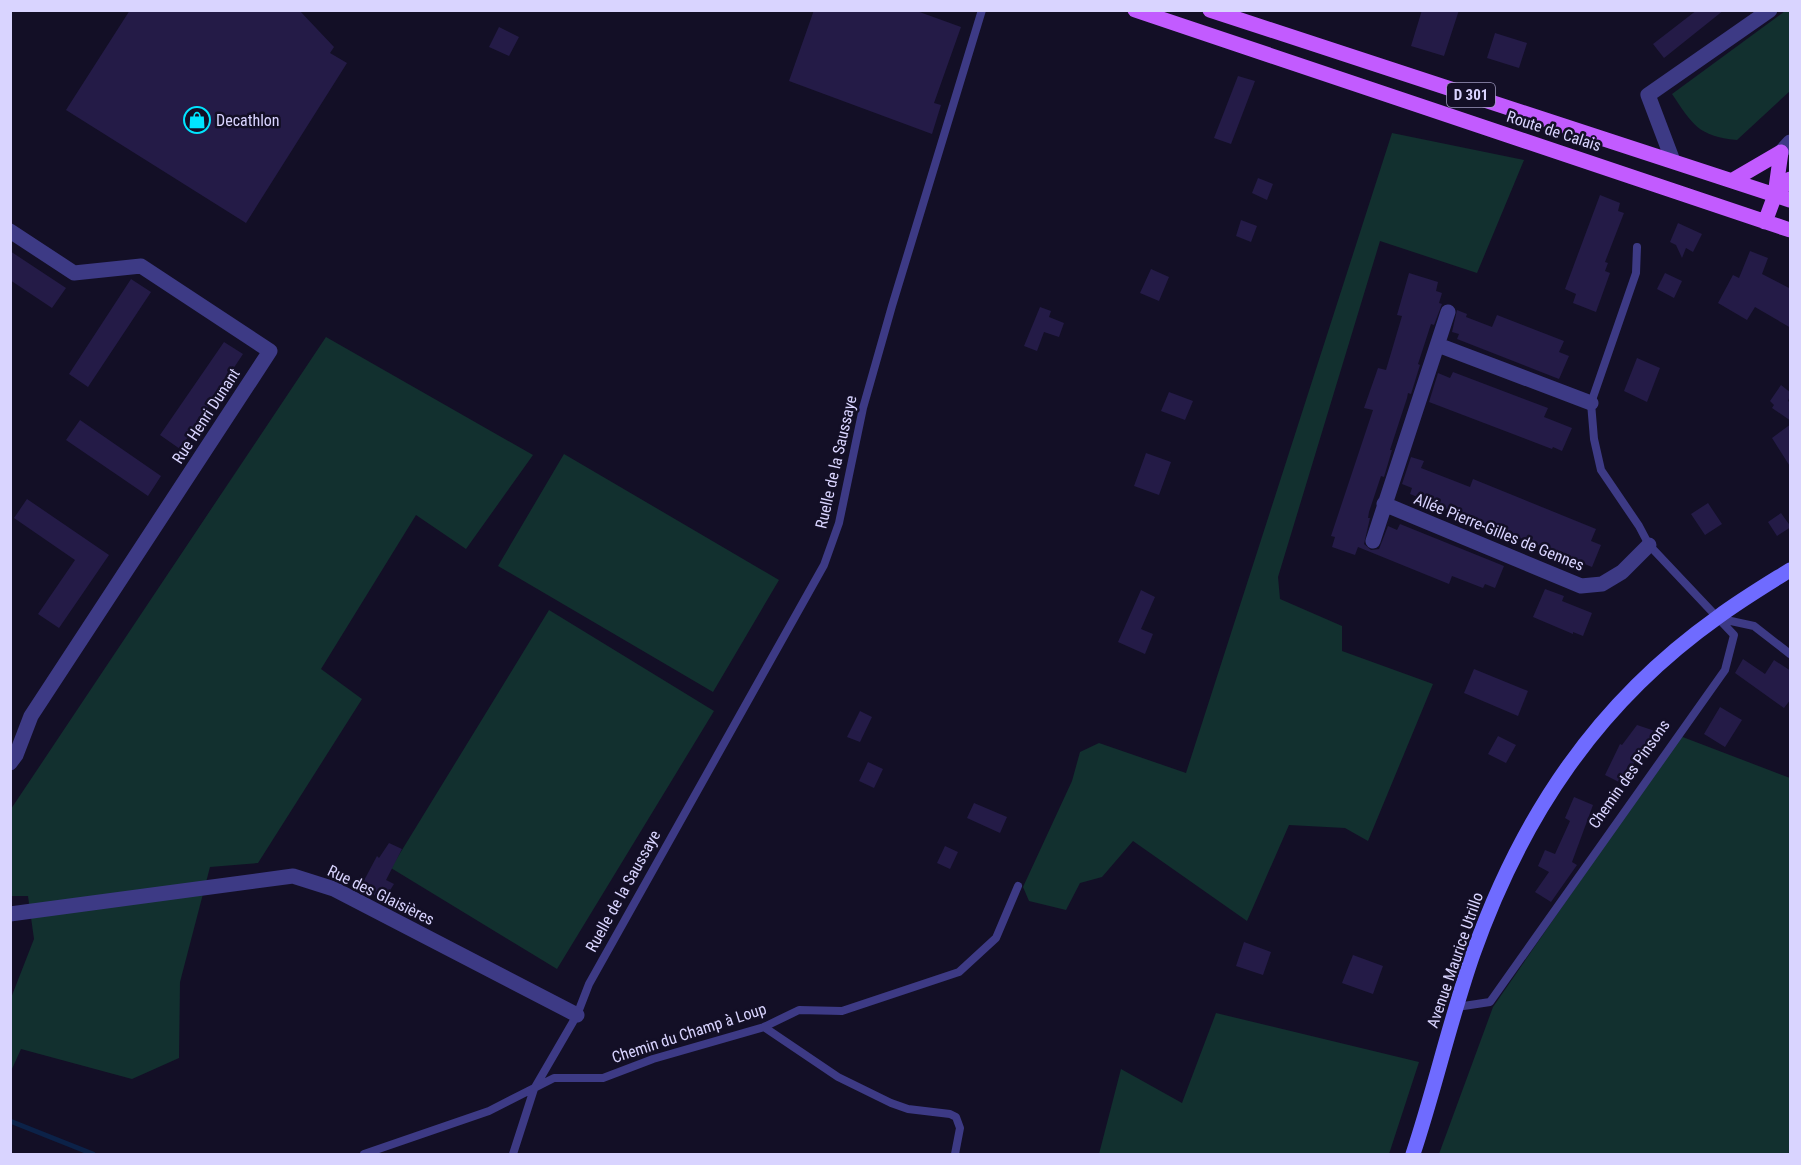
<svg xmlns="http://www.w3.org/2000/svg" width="1801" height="1165" viewBox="0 0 1801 1165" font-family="'Roboto Condensed',sans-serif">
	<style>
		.green { fill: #12302f }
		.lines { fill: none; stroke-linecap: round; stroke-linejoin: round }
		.stream { stroke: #0c2248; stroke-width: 5 }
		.building { fill: #241b47 }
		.lane { stroke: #3d3a85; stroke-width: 8 }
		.street { stroke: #3d3a85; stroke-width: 15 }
		.secondary { stroke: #6f6bff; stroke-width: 15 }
		.primary { stroke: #c25bff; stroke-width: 15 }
		.labels { text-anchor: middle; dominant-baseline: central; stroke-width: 5; stroke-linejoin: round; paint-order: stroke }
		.shield { fill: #130f26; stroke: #9e99be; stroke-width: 1.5 }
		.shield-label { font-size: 15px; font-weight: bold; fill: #d9d4ff }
		.poi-label { font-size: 16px; fill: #d9d4ff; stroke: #130f26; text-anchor: start }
		.street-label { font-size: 16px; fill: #d9d4ff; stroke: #130f26 }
	</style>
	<rect width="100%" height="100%" fill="#130f26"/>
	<!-- green -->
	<path class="green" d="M1785,11H1790V91L1737,140C1698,136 1693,125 1672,94Z
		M1392,133L1524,160L1477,273L1380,241L1278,577L1280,599L1342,626V651L1433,684L1368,841L1345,828L1289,825L1247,921L1133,841L1102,877L1080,883L1066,910L1029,901L1023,887L1072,781L1080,752L1099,743L1186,773Z
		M326,337L533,455L466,549L416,515L321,669L362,699L258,863L210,867L180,982L179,1058L132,1079L21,1049L11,1071V998L34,939L28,896H11V809Z
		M564,454L779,580L713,692L498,566Z
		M549,610L714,711L557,969L391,868Z
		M1680,736L1790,778V1154H1439L1493,1007Z
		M1216,1013L1419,1062L1389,1154H1099L1121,1069L1182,1103Z"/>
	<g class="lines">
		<!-- stream -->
		<path class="stream" d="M10,1121L93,1154"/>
	</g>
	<!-- building -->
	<path class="building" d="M130,10H299L334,47L330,53L347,63L246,223L66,110Z
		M814,10H914L961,27L934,103L941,105L932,134L789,81Z
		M1422,10H1459L1444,56L1411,46Z
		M1697,10H1724L1664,58L1653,44Z
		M499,27L519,37L509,56L489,47Z
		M1495,33L1527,43L1519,68L1487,58Z
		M1238,76L1255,81L1231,144L1214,138Z
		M1258,178L1273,184L1267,200L1252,193Z
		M1600,195L1620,203L1618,211L1624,213L1605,262L1608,263L1605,271L1610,273L1596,312L1573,303L1576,294L1565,289Z
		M1241,220L1257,226L1251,242L1236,236Z
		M1678,223L1702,234L1693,252L1686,248L1682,258L1676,245L1670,242Z
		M10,251L66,288L52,308L10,280Z
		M1750,251L1768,258L1762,274L1791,289V328L1755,307L1747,320L1718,303L1733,275L1739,278Z
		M1151,269L1169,277L1159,301L1140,293Z
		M1409,273L1438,282L1436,291L1442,293L1439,303L1442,304L1434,325L1431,324L1418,364L1420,365L1411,394L1408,393L1407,398L1390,450H1392L1384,477L1381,476L1369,512L1368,518H1370L1364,544L1371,550L1379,549L1388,526L1397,530L1400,524L1504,566L1495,588L1485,584L1483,588L1452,576L1449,584L1358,547L1355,555L1332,547L1335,537L1331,536L1373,410L1364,408L1378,368L1386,370L1402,316L1397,315Z
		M1665,273L1682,281L1674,298L1657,289Z
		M131,279L151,292L88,387L69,374Z
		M1040,307L1051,311L1049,317L1064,323L1059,337L1044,332L1037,351L1024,346Z
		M1457,310L1467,314L1466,317L1492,327L1497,315L1564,341L1559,352L1569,356L1559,379L1457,339L1459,334L1452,332Z
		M224,342L243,354L180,449L160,435Z
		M1637,358L1660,368L1647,402L1624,391Z
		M1453,372L1548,408L1544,417L1572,428L1562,451L1553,447L1552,449L1429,402L1438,373L1450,378Z
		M1781,385L1791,393L1788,401L1791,403V421L1772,408L1774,405L1770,401Z
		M1169,392L1193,401L1185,420L1161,411Z
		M80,420L161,476L148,496L66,440Z
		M1791,424V468L1772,438Z
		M1146,453L1171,462L1159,495L1134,486Z
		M1411,457L1424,461L1421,468L1470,487L1473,479L1596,529L1591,541L1601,545L1592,567L1410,494L1412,488L1402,484Z
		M27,499L109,555L59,628L38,614L75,560L14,518Z
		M1708,503L1722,524L1705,535L1691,514Z
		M1781,513L1791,527L1777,536L1768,522Z
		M1545,589L1564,596L1562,601L1592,613L1583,636L1573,632V634L1533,617Z
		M1141,590L1155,597L1141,629L1153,634L1145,654L1118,642Z
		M1743,659L1765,674L1774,660L1791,671V699L1784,708L1735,673Z
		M1474,669L1528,691L1518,716L1464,693Z
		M1720,707L1742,720L1725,747L1704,734Z
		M860,711L872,717L860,742L847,737Z
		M1637,725L1661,733L1640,760L1637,759L1633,765L1630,763L1619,782L1605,775L1620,744L1622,745Z
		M1498,736L1516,745L1506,763L1488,754Z
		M868,762L883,769L874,788L859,781Z
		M1574,797L1593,805L1572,862L1577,865L1551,902L1535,892L1549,872L1538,866L1545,850L1555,854L1570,821L1565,818Z
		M974,803L1007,817L1000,833L967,818Z
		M389,843L402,849L386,880L394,884L384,900L360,888L377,856L379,858Z
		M945,846L958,852L950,869L937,863Z
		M1244,942L1271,952L1263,975L1236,966Z
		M1353,955L1383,966L1373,994L1342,983Z"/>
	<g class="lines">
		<!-- lane -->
		<path class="lane" d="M1717,618L1754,626L1790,654
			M1457,1007L1490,1002L1725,670L1734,635L1649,545L1639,526L1601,470L1594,439L1591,403L1636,273L1637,247
			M764,1027L838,1077L891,1103L908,1109L950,1114L956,1117L960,1128L955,1154
			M364,1154L489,1111L554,1078H603L653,1059L764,1027L799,1010L842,1011L959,972L996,938L1018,886
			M513,1154L534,1089L577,1015L589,984L824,565L839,523L863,408L892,306L982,10"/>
		<!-- street -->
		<path class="street" d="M1781,152L1790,142
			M1673,161L1648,95L1770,10
			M10,231L74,273L141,266L270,351L31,716L16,755L10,763
			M1438,345L1591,403
			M1384,504L1581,586L1602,584L1622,572L1649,545
			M1373,541L1448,312
			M10,914L293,876L334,889L577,1015"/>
		<!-- secondary -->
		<path class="secondary" d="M1413,1154C1435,1088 1450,1020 1473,954C1522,816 1597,703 1718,617C1741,600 1766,585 1790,570"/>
		<!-- primary -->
		<path class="primary" d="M1135,10L1790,230
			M1210,10L1790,200
			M1733,180L1781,152
			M1775,195L1790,179
			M1765,222L1775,195L1781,152"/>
	</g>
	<!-- icons -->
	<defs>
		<symbol id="shop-ring" viewBox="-11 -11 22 22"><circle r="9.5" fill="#130f26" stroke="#00e5ff" stroke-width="1.5"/><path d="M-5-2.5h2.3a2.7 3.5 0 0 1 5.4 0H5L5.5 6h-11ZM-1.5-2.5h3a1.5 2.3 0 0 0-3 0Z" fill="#00e5ff"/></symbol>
	</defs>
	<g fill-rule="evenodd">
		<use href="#shop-ring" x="182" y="105" width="30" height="30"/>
	</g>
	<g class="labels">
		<!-- shield labels -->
		<rect class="shield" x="1447" y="83" width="48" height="24" rx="4.5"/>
		<g class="shield-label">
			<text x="1471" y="95">D 301</text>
		</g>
		<!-- poi labels -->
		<g class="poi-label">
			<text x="216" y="120">Decathlon</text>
		</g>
		<!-- street labels -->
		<g class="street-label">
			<text transform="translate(1554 131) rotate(18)">Route de Calais</text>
			<text transform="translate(206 416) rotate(-57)">Rue Henri Dunant</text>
			<text transform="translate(836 462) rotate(-77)">Ruelle de la Saussaye</text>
			<text transform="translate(1499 532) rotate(22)">Allée Pierre-Gilles de Gennes</text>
			<text transform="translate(1629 774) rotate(-55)">Chemin des Pinsons</text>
			<text transform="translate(623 891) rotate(-61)">Ruelle de la Saussaye</text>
			<text transform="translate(381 895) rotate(26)">Rue des Glaisières</text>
			<text transform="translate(1455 960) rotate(-71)">Avenue Maurice Utrillo</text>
			<text transform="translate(689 1033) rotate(-18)">Chemin du Champ à Loup</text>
		</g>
	</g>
	<!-- border -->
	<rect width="1801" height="1165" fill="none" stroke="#d9d4ff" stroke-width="24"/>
</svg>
